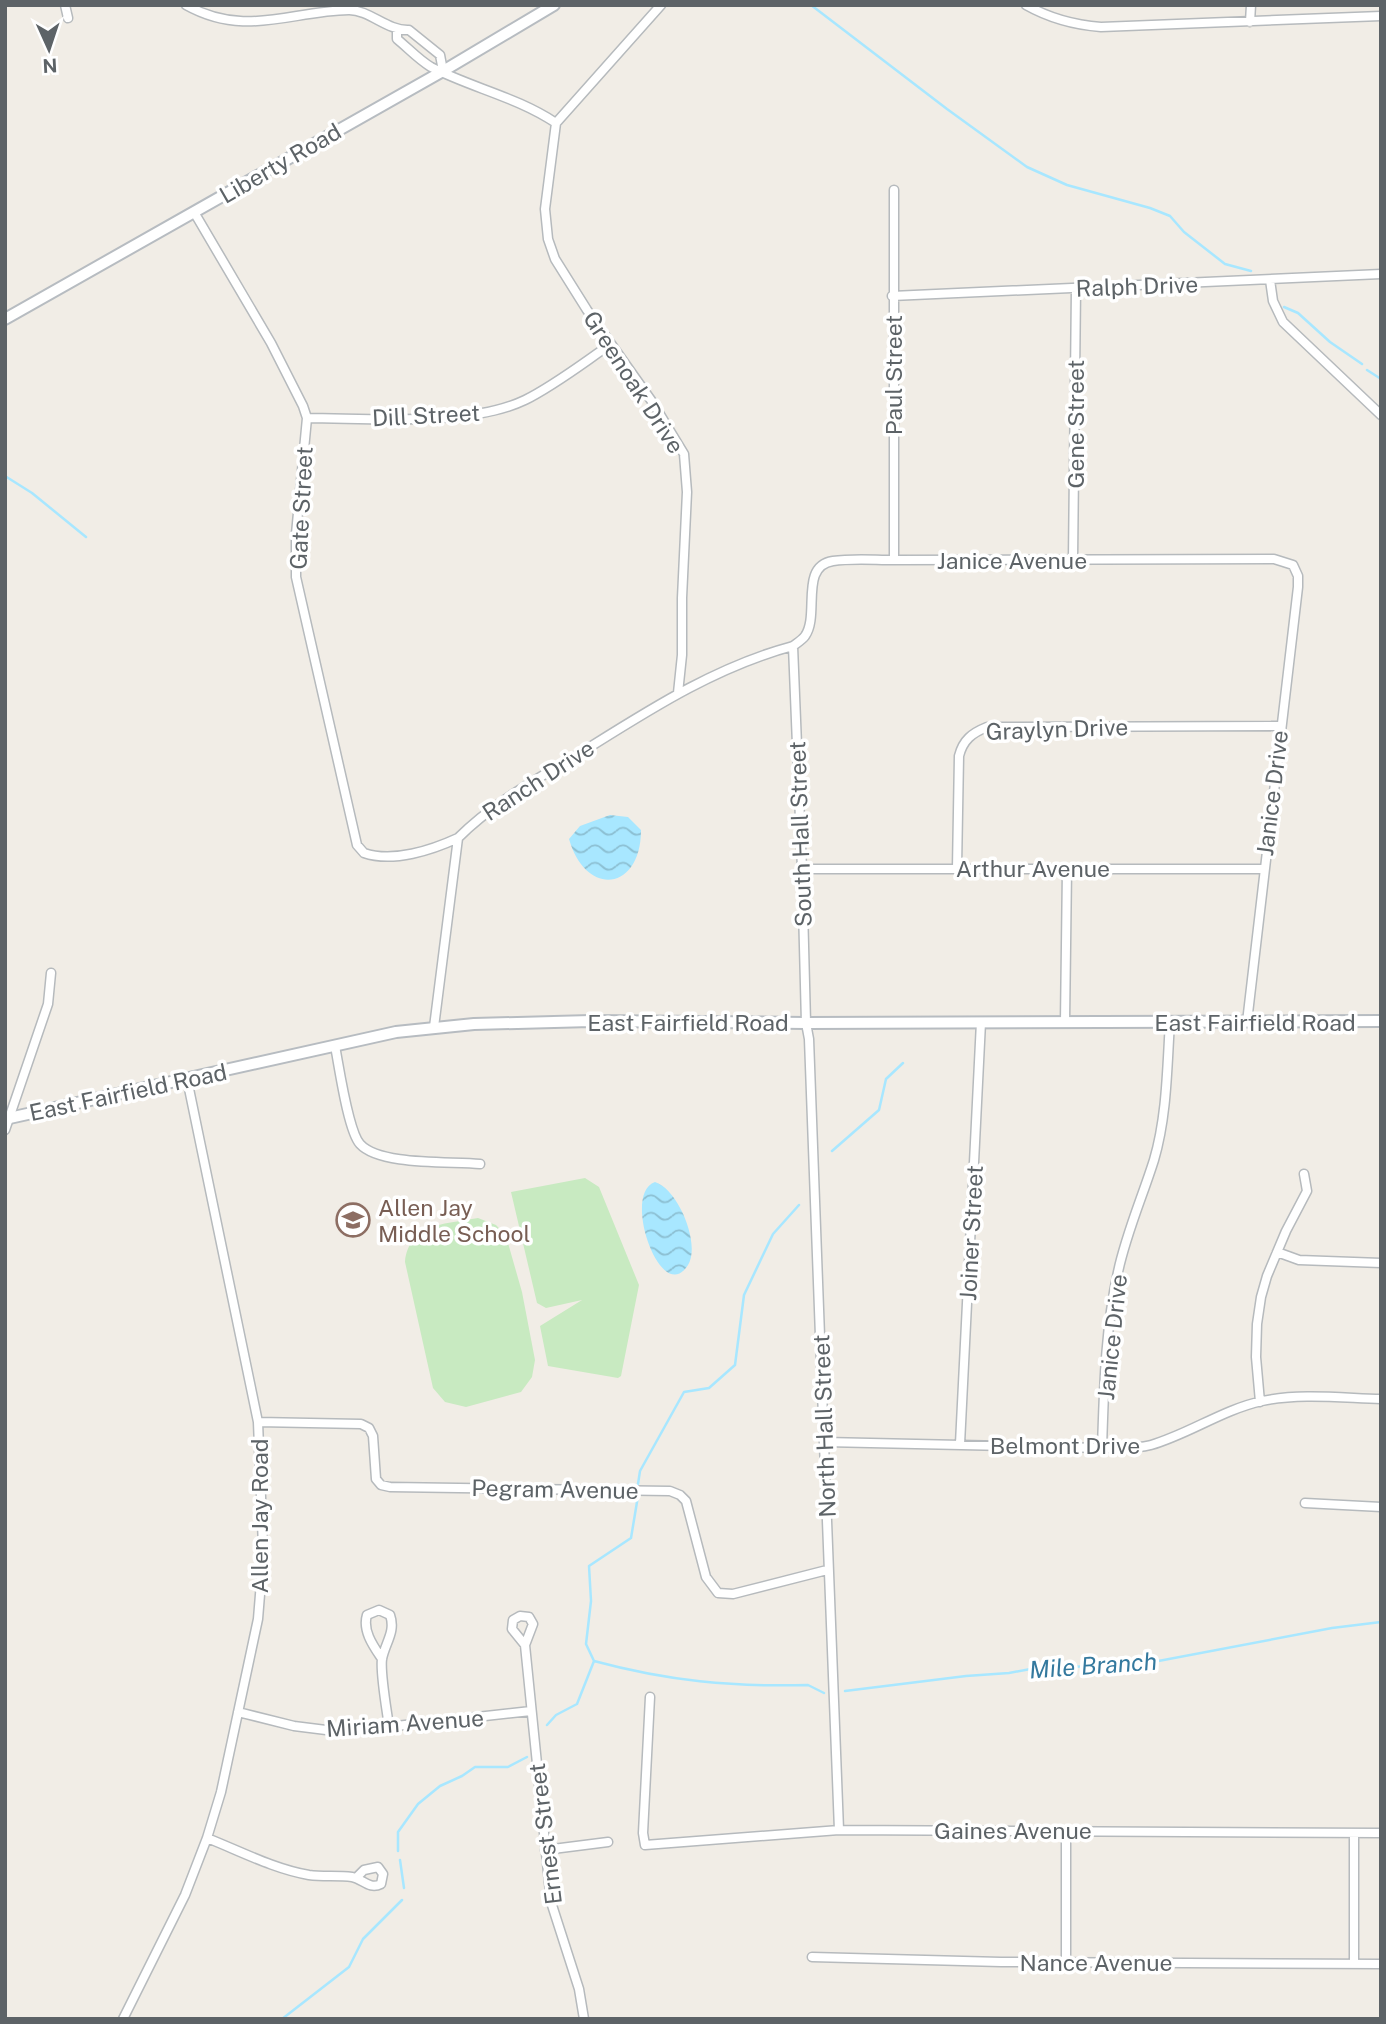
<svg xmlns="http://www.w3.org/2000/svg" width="1386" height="2024" viewBox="0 0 1386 2024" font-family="'Public Sans',sans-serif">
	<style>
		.grass { fill: #c8eac1 }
		.water { fill: url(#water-waves) }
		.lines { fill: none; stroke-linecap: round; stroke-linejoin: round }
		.stream { stroke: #a8e7ff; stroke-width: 2.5 }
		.minor-casing { stroke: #b6babd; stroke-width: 11 }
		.secondary-casing { stroke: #b7bcc1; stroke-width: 14 }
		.minor { stroke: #fff; stroke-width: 8 }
		.secondary { stroke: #fff; stroke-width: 10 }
		.labels { text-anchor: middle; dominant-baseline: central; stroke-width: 7; stroke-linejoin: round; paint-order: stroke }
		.street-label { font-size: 23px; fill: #5d6367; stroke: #fff }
		.education-label { font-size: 23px; fill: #785e54; stroke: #fff; text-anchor: start }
		.water-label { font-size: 24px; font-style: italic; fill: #34799e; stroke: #fff }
	</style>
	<defs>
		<pattern id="water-waves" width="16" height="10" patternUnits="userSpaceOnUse" patternTransform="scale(1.75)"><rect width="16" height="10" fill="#a8e7ff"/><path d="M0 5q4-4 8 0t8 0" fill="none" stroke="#8cbfd2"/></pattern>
	</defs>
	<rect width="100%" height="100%" fill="#f1ede6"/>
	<!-- grass -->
	<path class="grass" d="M585,1178L599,1187L639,1285L621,1376L618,1378L548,1366L540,1326L582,1300L546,1308L537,1303L511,1192Z
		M478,1218L496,1225L506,1236L522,1292L535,1360L532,1377L521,1392L466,1407L445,1402L433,1388L405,1262C409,1223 446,1224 478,1218Z"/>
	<!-- water -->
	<path class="water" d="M610,815L628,817L641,830C641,891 586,898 569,839L580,826Z
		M655,1182C678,1189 701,1244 688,1265C661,1308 621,1193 655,1182Z"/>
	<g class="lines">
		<!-- stream -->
		<path class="stream" d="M811,5L947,109L1027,167L1067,185L1150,208L1170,216L1184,232L1225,264L1251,271
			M1284,307L1298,313L1330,342L1362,364
			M1367,370L1381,379
			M5,476L32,493L86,537
			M832,1151L879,1110L886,1079L903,1063
			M638,1484L640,1471L684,1392L709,1388L735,1365L744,1295L773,1234L799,1205
			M594,1661L586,1644L591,1601L589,1566L631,1538L638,1496
			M845,1691L966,1676L1009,1673L1041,1667L1132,1666L1332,1628L1381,1622
			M547,1725L556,1715L577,1704L594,1661C668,1681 731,1687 808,1685L824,1693
			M398,1851V1832L418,1804L440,1786L462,1776L475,1767H508L527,1757
			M400,1860L404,1888
			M282,2019L349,1967L363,1939L402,1900"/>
		<defs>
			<path id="minor" d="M65,5L68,18
				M186,5C245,38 290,11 349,10C370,10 387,31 409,30L440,55L443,71
				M661,5L556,123L545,209L548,239L555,259L587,310L653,403L684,454L687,492L682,598V655L678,693
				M1026,5C1049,18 1075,25 1101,27L1381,16
				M1250,22L1251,5
				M397,30V39C408,48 419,60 431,67C472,88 517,97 556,123
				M194,212L271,343L303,406L307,418L296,534V577L357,845L364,853C393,863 432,850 458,838
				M1270,280L1273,301L1283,322L1381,415
				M892,296L1381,274
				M307,418C369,418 469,427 525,400C555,385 583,363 611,344
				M894,560V190
				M1073,560L1076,288
				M793,646L802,869L806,1023L809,1039C820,1303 827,1566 839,1830
				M957,868L959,756C963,740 972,733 987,727L1281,726
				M802,869H1263
				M1065,1022L1067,869
				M434,1027L458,838C494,802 539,778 582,752C649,710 715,667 793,646C797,643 802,640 805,636C820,615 799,566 833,561C852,558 874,560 894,560L1274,559L1293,565L1298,576V587L1247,1022
				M335,1046C339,1066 348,1131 360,1144C380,1166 451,1161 480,1164
				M5,1130L48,1004L51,973
				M1277,1252L1299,1260L1381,1263
				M1260,1402L1256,1357L1257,1324L1261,1297L1267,1276L1286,1231L1307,1191L1304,1174
				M258,1422L361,1424L369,1428L373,1436L376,1479L381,1485L390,1487L670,1491L680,1495L686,1501L706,1577L718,1593L733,1594L827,1570
				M825,1442L1102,1448C1118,1448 1136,1449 1151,1445C1189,1434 1222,1410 1262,1401C1300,1393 1342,1398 1381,1399
				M960,1444L981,1022
				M1102,1448C1104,1389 1105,1330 1118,1272C1126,1234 1142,1198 1154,1160C1167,1116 1167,1068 1170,1022
				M1305,1503L1381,1507
				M525,1645L512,1629L513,1620L520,1616L529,1617L533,1624L525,1645L551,1902L579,1989L584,2019
				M382,1659C374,1647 362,1631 367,1615L379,1610L390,1615C396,1632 385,1643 382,1659C380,1673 387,1711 389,1727
				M650,1697L643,1833L645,1845L839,1830L1381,1833
				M238,1712L294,1726L342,1732L531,1711
				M1354,1833V1964
				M207,1838C240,1851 274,1869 309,1875C323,1877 338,1875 352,1877C363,1879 369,1890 381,1884L383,1874L378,1867L364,1870L356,1878
				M545,1850L608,1842
				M812,1957L1001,1962L1381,1964
				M1066,1962V1830
				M123,2019L185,1895L207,1838L221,1792L258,1619L262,1570L263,1547L258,1422L187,1079"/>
			<path id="secondary" d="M5,319L443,71L554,5
				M5,1119L396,1032L474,1024L591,1021L806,1023L1381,1021"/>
		</defs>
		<!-- minor casing -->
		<use href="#minor" class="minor-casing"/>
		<!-- secondary casing -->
		<use href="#secondary" class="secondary-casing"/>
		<!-- minor -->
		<use href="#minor" class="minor"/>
		<!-- secondary -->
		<use href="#secondary" class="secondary"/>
	</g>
	<!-- icons -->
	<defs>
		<symbol id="school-ring" viewBox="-11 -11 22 22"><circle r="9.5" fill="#fff" stroke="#8d6e63" stroke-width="1.5"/><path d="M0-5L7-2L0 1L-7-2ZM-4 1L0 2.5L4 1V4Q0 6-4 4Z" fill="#8d6e63"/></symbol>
	</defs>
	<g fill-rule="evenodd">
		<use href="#school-ring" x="334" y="1201" width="38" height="38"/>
	</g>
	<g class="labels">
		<!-- street labels -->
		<g class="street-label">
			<text transform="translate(280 163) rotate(-30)">Liberty Road</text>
			<text transform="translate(1137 286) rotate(-2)">Ralph Drive</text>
			<text transform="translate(893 375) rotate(-90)">Paul Street</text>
			<text transform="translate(634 382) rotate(57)">Greenoak Drive</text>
			<text transform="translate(426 415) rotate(-3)">Dill Street</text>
			<text transform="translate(1075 424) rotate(-90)">Gene Street</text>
			<text transform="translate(301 508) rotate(-87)">Gate Street</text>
			<text x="1012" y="560">Janice Avenue</text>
			<text transform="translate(1057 729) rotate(-2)">Graylyn Drive</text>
			<text transform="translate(538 780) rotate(-33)">Ranch Drive</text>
			<text transform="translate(1272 793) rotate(-83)">Janice Drive</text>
			<text transform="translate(800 834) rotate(-92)">South Hall Street</text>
			<text x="1033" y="868">Arthur Avenue</text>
			<text x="688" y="1022">East Fairfield Road</text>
			<text x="1255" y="1022">East Fairfield Road</text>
			<text transform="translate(128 1092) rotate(-12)">East Fairfield Road</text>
			<text transform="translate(971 1233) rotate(-87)">Joiner Street</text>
			<text transform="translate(1112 1337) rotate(-84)">Janice Drive</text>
			<text transform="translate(824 1426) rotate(-92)">North Hall Street</text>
			<text x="1065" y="1445">Belmont Drive</text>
			<text transform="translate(555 1489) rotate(1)">Pegram Avenue</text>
			<text transform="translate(259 1516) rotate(-90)">Allen Jay Road</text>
			<text transform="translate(405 1723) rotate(-4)">Miriam Avenue</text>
			<text x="1013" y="1830">Gaines Avenue</text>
			<text transform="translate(545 1834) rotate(-97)">Ernest Street</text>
			<text x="1096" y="1962">Nance Avenue</text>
		</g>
		<!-- education labels -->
		<g class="education-label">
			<text x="378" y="1207">Allen Jay<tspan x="378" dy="26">Middle School</tspan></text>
		</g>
		<!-- water labels -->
		<g class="water-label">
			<text transform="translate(1093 1665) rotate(-4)">Mile Branch</text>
		</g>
	</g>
	<!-- border -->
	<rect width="1386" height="2024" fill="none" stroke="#5d6367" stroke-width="14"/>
	<!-- north arrow -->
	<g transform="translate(49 49) rotate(177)" stroke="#ffffff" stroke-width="5" paint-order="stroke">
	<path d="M0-5L12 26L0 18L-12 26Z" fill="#5d6367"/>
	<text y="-10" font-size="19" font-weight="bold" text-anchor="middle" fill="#5d6367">N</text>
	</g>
</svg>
